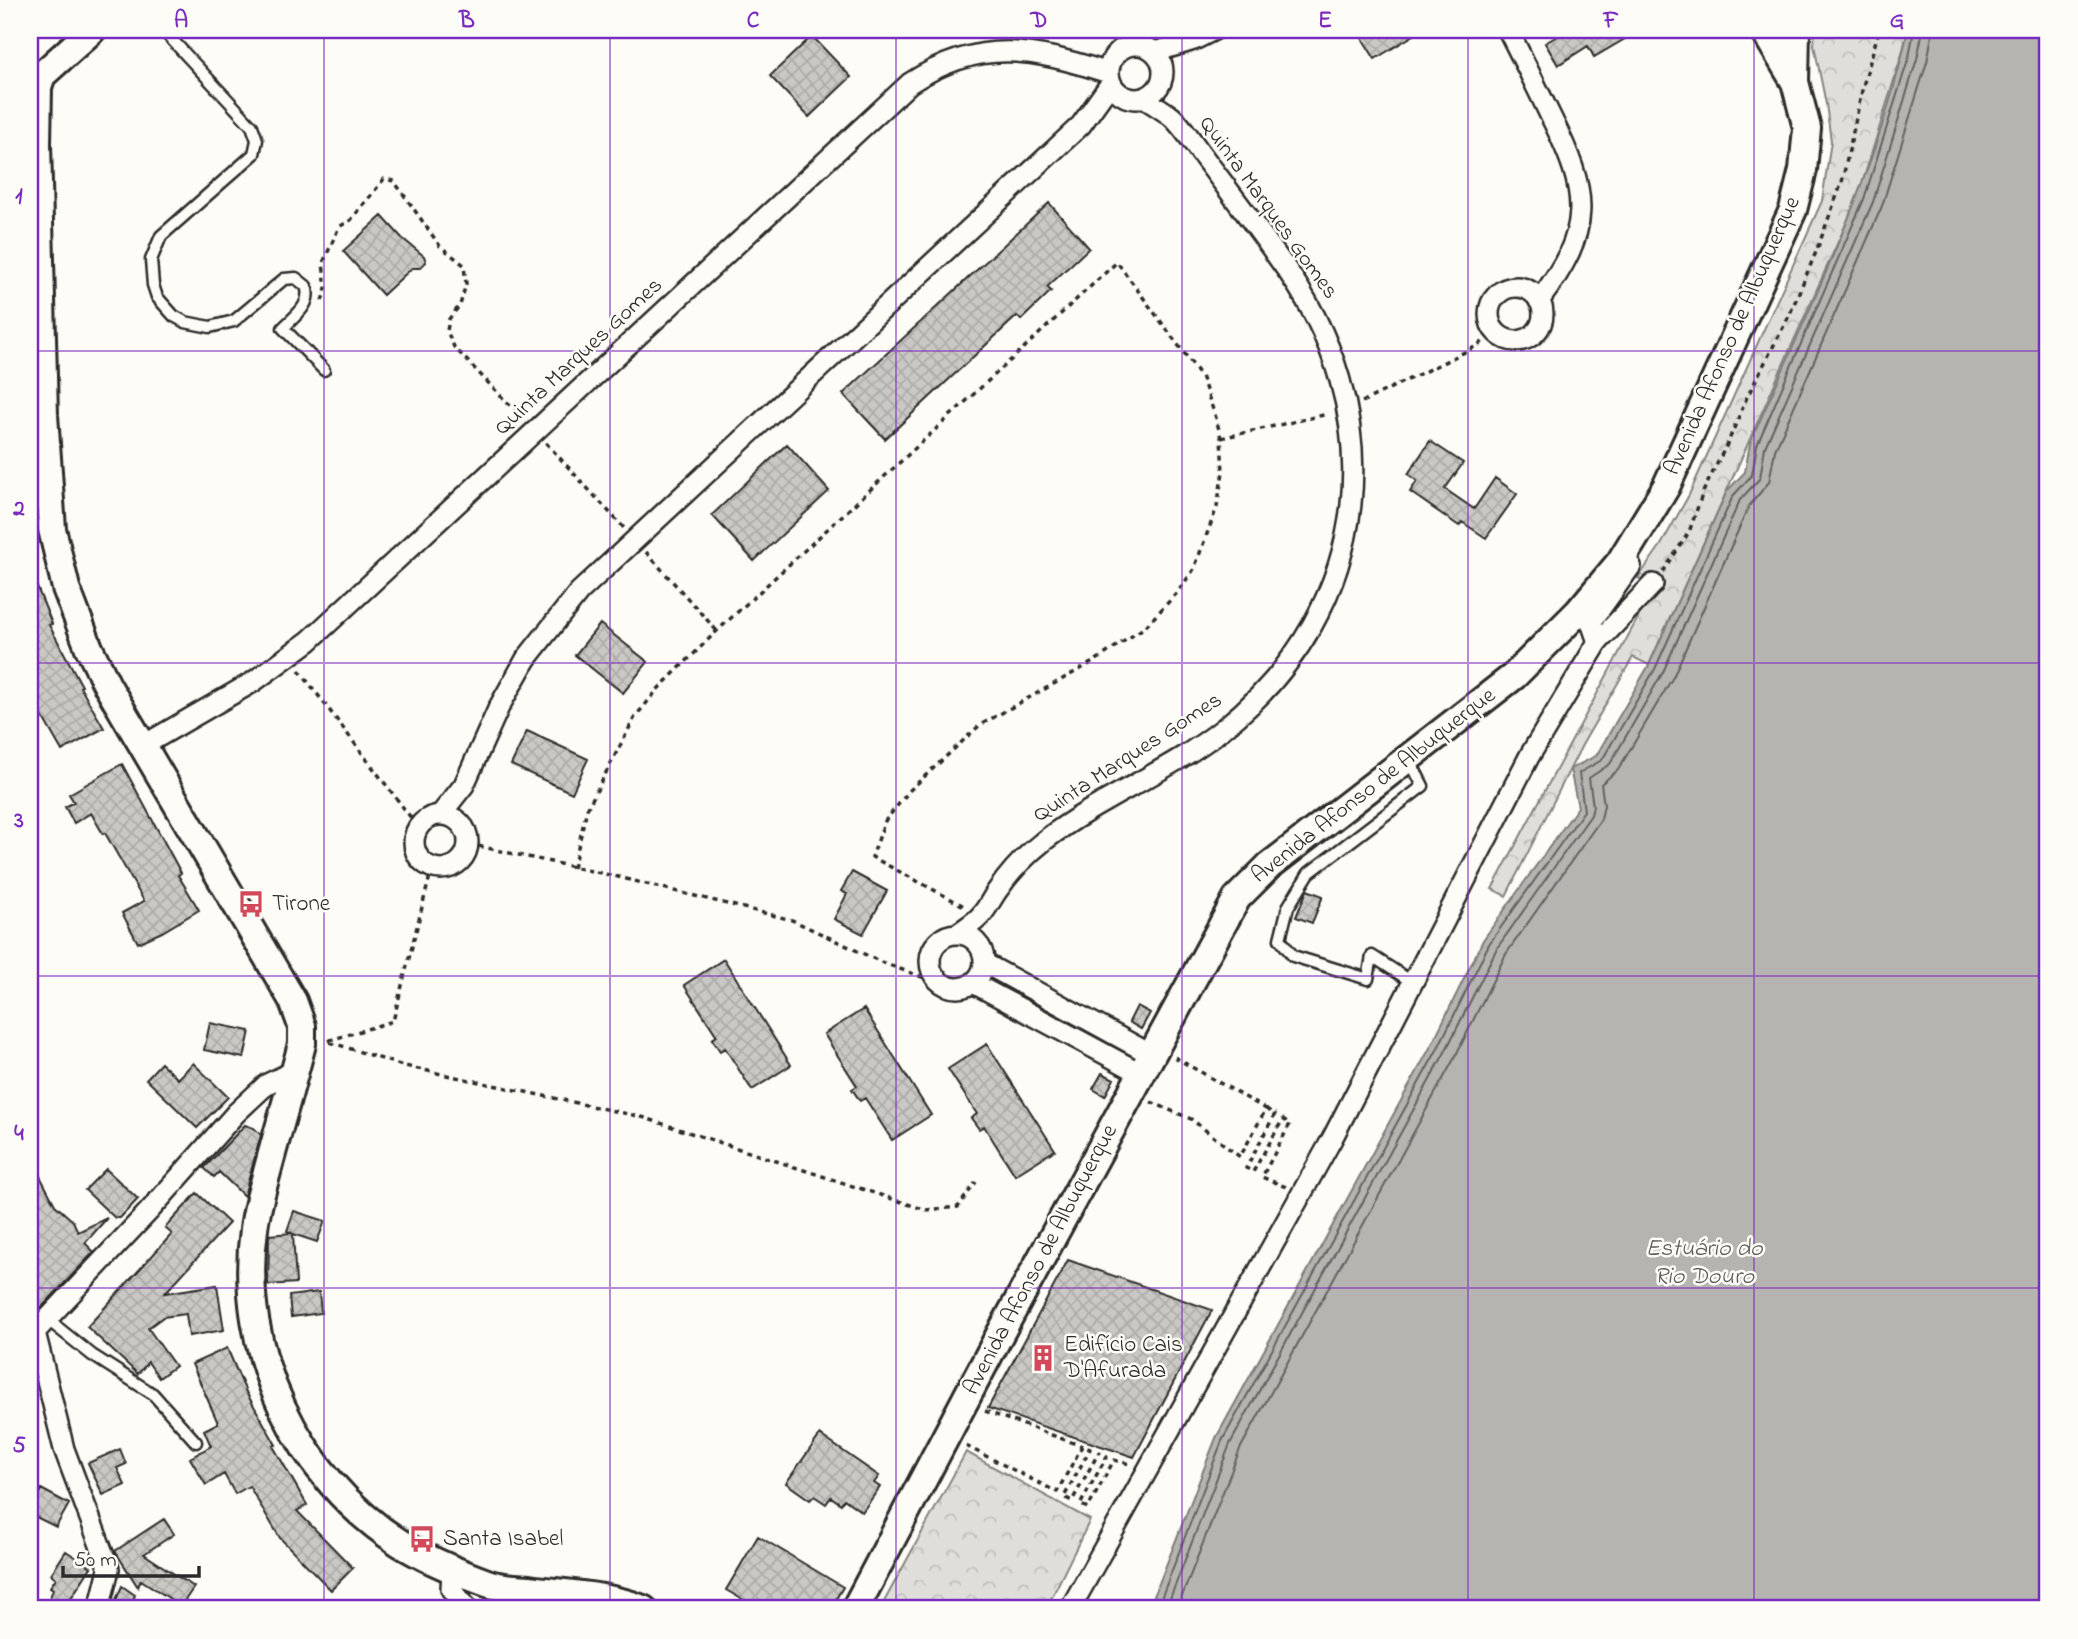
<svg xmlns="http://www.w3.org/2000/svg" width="2078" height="1639" viewBox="0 0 2078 1639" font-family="'Indie Flower',sans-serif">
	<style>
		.forest { fill: url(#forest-crowns); stroke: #858482; stroke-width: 2 }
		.water { fill: #b5b4b1; stroke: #7e7d7b; stroke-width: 2 }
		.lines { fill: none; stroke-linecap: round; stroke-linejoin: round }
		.shore { stroke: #626261; stroke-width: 2 }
		.building { fill: url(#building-cross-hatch); stroke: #2b2b2b; stroke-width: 2 }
		.lane-casing { stroke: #2b2b2b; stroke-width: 15 }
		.street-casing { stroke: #2b2b2b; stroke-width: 24 }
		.secondary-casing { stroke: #2b2b2b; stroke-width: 32 }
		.path { stroke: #2b2b2b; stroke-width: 3.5; stroke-dasharray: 5 5; stroke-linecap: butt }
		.lane { stroke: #fdfcf7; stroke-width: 10 }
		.street { stroke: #fdfcf7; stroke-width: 19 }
		.secondary { stroke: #fdfcf7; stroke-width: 26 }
		.grid { fill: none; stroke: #7b2cbf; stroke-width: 2; stroke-opacity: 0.55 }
		.labels { text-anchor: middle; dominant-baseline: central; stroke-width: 5; stroke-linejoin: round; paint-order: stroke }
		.street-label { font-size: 23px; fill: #2b2b2b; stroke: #fdfcf7 }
		.poi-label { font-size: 23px; fill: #2b2b2b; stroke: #fdfcf7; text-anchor: start }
		.water-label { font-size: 24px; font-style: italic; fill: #5b5b5a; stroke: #fdfcf7 }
		.neatline { fill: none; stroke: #7b2cbf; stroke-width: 2.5 }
		.grid-label { font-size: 23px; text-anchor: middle; font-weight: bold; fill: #7b2cbf }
	</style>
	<defs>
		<pattern id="forest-crowns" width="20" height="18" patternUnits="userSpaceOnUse" patternTransform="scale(1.75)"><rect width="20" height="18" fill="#dfdeda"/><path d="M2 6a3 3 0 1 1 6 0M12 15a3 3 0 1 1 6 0" fill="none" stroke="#c0bfbb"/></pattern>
		<pattern id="building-cross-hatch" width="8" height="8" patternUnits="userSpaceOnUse" patternTransform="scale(1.75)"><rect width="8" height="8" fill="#c9c8c4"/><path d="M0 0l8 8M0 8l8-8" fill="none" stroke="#adaca9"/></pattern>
	</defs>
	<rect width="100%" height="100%" fill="#fdfcf7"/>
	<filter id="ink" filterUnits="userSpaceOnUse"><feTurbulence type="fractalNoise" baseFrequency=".0143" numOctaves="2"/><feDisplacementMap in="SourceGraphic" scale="14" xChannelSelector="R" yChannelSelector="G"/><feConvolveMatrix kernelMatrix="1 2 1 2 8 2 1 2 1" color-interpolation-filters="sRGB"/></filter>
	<g filter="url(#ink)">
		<!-- forest -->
		<path class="forest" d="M1815,30H1908L1902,54L1858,197L1649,665L1633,657L1582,745L1506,896L1492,889L1655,586L1638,578L1661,545L1689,495L1822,201L1831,141L1826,104L1814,45Z
			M966,1452L1090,1520L1046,1609H880Z"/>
		<!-- water -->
		<path class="water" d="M1908,30H2048V1609H1149L1216,1438L1431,1046L1483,940L1578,807L1570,769L1596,756L1649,665L1727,491L1745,472L1750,443C1809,309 1877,174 1908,30Z"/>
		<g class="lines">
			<!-- shore -->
			<path class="shore" d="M1157,1609L1222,1441L1437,1050L1489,944L1584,811L1579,773L1602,760L1655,669L1733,496L1752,475L1757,445L1864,199L1909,57L1914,30
				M1166,1609L1230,1444L1444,1054L1497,948L1591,815L1593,806L1589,778L1610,764L1663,672L1740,500L1760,478L1765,447L1873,202L1917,59L1923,30
				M1177,1609L1240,1449L1454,1059L1506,954L1601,819L1604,805L1601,784L1618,770L1673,677L1749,506L1769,482L1775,450L1882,206L1927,62L1933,30"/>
		</g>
		<!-- building -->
		<path class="building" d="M1357,30H1422L1375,59Z
			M1568,30H1640L1594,57L1588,46L1558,65L1545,43Z
			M812,36L851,77L809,117L770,76Z
			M1049,203L1089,248L1047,287L1051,291L1021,320L1017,316L885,439L843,394Z
			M382,216L402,238L424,256L426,262L420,268H412L383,295L343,251Z
			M1430,441L1463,463L1445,489L1474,509L1495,478L1517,494L1486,538L1462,522L1459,526L1410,492L1417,481L1408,474Z
			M787,444L829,491L754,561L712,515Z
			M30,570L52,624L49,625L82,686L80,687L104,728L62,751L30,695Z
			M600,624L648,662L623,693L575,655Z
			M527,731L588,759L572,793L511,765Z
			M122,764L181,873L178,875L199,910L162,932L138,943L122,913L144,901L105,833L103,834L91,813L74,823L65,807L74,802L69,794Z
			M852,872L887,891L863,934L834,919L847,894L841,891Z
			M1307,890L1323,896L1312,923L1296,917Z
			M724,959L791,1065L752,1090L725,1048L720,1051L712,1039L717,1036L684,985Z
			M1137,1006L1150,1013L1141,1029L1129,1022Z
			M864,1009L931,1115L892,1140L865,1098L860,1101L852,1089L857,1086L824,1034Z
			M210,1023L250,1031L244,1058L204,1050Z
			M987,1044L1055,1150L1015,1175L984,1126L979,1129L971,1118L977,1114L948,1069Z
			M161,1063L178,1079L193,1063L228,1097L197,1128L146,1079Z
			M1102,1073L1114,1079L1105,1096L1093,1089Z
			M245,1125L254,1128L261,1135L244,1196L219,1172L214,1177L204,1168Z
			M30,1157L55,1205L73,1221L78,1232L107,1218L85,1243L94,1252L41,1308L30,1313Z
			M106,1169L138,1199L120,1218H115L85,1190Z
			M197,1193L229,1223L165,1293L217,1285L224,1330L189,1336L186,1314L163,1317L148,1328L175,1366L159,1378L148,1362L138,1374L87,1327L172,1234L165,1228Z
			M294,1211L325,1221L317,1242L293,1234L296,1283L268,1285L269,1235L292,1233L287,1231Z
			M1068,1260L1212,1310L1134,1457L988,1408Z
			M319,1292L321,1313L291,1317L289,1296Z
			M227,1348L246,1392L276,1445L273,1446L307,1505L297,1511L353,1568L331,1590L280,1538L249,1486L235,1494L224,1474L206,1485L190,1458L211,1446L204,1430L218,1423L192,1364Z
			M820,1435L879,1476L874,1483L880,1487L862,1512L844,1499L841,1504L831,1497L826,1504L814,1496L810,1500L786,1483Z
			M120,1449L126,1464L117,1468L125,1485L103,1495L88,1463Z
			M41,1489L69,1504L56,1527L30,1514Z
			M164,1519L174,1534L144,1554L194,1587L181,1606L141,1580L138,1587L115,1551Z
			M758,1536L843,1587L830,1609H759L726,1590Z
			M66,1551L91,1567L64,1609H46L53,1589L50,1587L56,1578L51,1574Z
			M122,1586L135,1595L129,1609H112Z"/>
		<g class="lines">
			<defs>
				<path id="lane" d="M163,30L252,126L257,140L254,154L161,236L151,260L153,285L157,297L174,316L185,322L210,327L234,321L284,279L296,278L306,286C313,304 295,316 283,328L324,370
					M1409,759L1423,786L1309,873L1288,907L1280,939L1293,956L1368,979L1372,956L1412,982
					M47,1319L92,1355L153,1394L196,1442"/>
				<path id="street" d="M1508,30C1523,59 1537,88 1551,117C1590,195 1593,229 1539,301
					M1109 72a27 27 0 1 1 54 0a27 27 0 1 1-54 0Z
					M1155,52L1194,40L1214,30
					M1489 314a27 27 0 1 1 54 0a27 27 0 1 1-54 0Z
					M1598,642L1653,584
					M144,745L253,682L309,641L910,83C981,37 1033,49 1109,73
					M441,814L464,785L499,707L526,659L579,592L1081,125L1111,83
					M414 842a27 27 0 1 1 54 0a27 27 0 1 1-54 0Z
					M957,934C965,928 976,922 982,914C988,907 992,898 997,891C1010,872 1027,854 1045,840C1101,797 1169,772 1224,728C1375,607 1393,411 1279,259C1255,225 1230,192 1205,159C1194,145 1184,127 1171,116C1163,110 1153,104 1144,98
					M930 961a27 27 0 1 1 54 0a27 27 0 1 1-54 0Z
					M984,963L1152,1055
					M973,983L1142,1074
					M30,1326L35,1332L64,1449L109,1569L99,1609
					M35,1332L150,1210L236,1113L267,1084L294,1071
					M452,1570L451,1589L468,1609
					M1070,1609L1332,1139L1530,755L1598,642L1591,622L1631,566"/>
				<path id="secondary" d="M1764,30L1795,82
					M42,75L38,87L37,144L44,415L52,529L66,588L89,648L107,685L293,1001L302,1026V1044C291,1087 278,1130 267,1172C262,1191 256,1210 254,1229C237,1351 297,1477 400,1543C427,1560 457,1572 487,1583C500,1588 515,1588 529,1589C566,1594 608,1595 643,1609
					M30,81L42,75L92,30
					M855,1609L1000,1334L1237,898L1269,866L1514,676L1578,612L1620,562L1666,487L1793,210L1803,170L1807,128L1795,82L1796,30"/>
			</defs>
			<!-- lane casing -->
			<use href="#lane" class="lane-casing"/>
			<!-- street casing -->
			<use href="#street" class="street-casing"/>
			<!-- secondary casing -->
			<use href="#secondary" class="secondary-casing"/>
			<!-- path -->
			<path class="path" d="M322,301L326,288L323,263L339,227L351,220L384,179L394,181L440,246L464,265L466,284L460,305L449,319L447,331L454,347L522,418
				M1362,402L1479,345L1495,330
				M1221,438L1328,414
				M546,443L624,528
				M646,552L717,631
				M1663,572L1689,532L1703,492L1729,440L1747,397L1789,316L1816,252L1842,182L1863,86L1879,30
				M299,670L418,827
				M469,844L614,876L792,920L881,962L944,985
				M432,868L393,1021L327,1041L400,1065L642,1117L926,1210L958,1207L976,1182
				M573,868L587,809L635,717L659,688L717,631L1117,262L1201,376L1216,418L1221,438L1223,472L1217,507L1194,569L1177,593L1145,627L1095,661L980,725L910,790L885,821L872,857L964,906
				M1151,1102L1191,1119L1240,1157L1266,1109L1174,1057
				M1266,1109L1275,1114L1246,1168L1253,1172L1283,1119L1290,1124L1262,1177L1286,1187
				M985,1411L1082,1446
				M966,1446L1057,1492L1082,1446L1090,1449L1064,1497L1072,1501L1099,1452L1107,1456L1080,1505L1088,1508L1114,1460L1130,1464"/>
			<!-- lane -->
			<use href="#lane" class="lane"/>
			<!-- street -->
			<use href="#street" class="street"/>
			<!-- secondary -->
			<use href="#secondary" class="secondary"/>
		</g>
	</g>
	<!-- grid -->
	<path class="grid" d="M324,30V1609M610,30V1609M896,30V1609M1182,30V1609M1468,30V1609M1754,30V1609M30,351H2048M30,663H2048M30,976H2048M30,1288H2048"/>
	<!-- icons -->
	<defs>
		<symbol id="bus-bare" viewBox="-9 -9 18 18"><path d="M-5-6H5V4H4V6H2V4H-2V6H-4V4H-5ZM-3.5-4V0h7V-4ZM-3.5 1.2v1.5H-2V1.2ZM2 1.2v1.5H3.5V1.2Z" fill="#d1495b" stroke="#fdfcf7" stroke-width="2.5" paint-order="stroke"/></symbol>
		<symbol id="building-bare" viewBox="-9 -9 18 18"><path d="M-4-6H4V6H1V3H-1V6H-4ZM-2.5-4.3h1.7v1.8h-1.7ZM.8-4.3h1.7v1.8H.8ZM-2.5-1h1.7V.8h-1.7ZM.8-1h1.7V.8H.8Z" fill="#d1495b" stroke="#fdfcf7" stroke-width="2.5" paint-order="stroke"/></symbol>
	</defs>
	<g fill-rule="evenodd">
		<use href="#bus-bare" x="232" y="885" width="38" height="38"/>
		<use href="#building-bare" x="1024" y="1339" width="38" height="38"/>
		<use href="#bus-bare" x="403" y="1520" width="38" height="38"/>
	</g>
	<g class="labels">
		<!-- street labels -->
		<g class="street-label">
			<text transform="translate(1268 208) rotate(54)">Quinta Marques Gomes</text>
			<text transform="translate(1733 336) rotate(-66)">Avenida Afonso de Albuquerque</text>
			<text transform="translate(579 357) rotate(-43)">Quinta Marques Gomes</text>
			<text transform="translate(1128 758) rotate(-33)">Quinta Marques Gomes</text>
			<text transform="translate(1374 786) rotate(-38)">Avenida Afonso de Albuquerque</text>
			<text transform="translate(1041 1260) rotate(-62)">Avenida Afonso de Albuquerque</text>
		</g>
		<!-- poi labels -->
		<g class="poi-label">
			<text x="272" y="904">Tirone</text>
			<text x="1064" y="1345">Edifício Cais<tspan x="1064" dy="26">D'Afurada</tspan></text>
			<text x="443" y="1539">Santa Isabel</text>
		</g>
		<!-- water labels -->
		<g class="water-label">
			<text x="1704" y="1249">Estuário do<tspan x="1704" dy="28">Rio Douro</tspan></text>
		</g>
	</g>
	<!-- margin -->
	<rect width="2078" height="1639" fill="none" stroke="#fdfcf7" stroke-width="77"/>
	<!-- scale -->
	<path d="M63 1566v10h136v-10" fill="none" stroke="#2b2b2b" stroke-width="3.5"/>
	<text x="74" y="1566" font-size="21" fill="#2b2b2b" stroke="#fdfcf7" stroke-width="5" paint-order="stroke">50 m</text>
	<rect x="38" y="38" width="2001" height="1562" class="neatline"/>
	<g class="grid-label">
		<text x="181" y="27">A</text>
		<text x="467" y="27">B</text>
		<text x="753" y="27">C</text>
		<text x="1039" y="27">D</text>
		<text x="1325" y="27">E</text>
		<text x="1611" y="27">F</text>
		<text x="1897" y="27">G</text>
		<text x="19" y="203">1</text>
		<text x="19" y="515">2</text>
		<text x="19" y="827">3</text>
		<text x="19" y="1140">4</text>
		<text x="19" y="1452">5</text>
	</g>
</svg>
